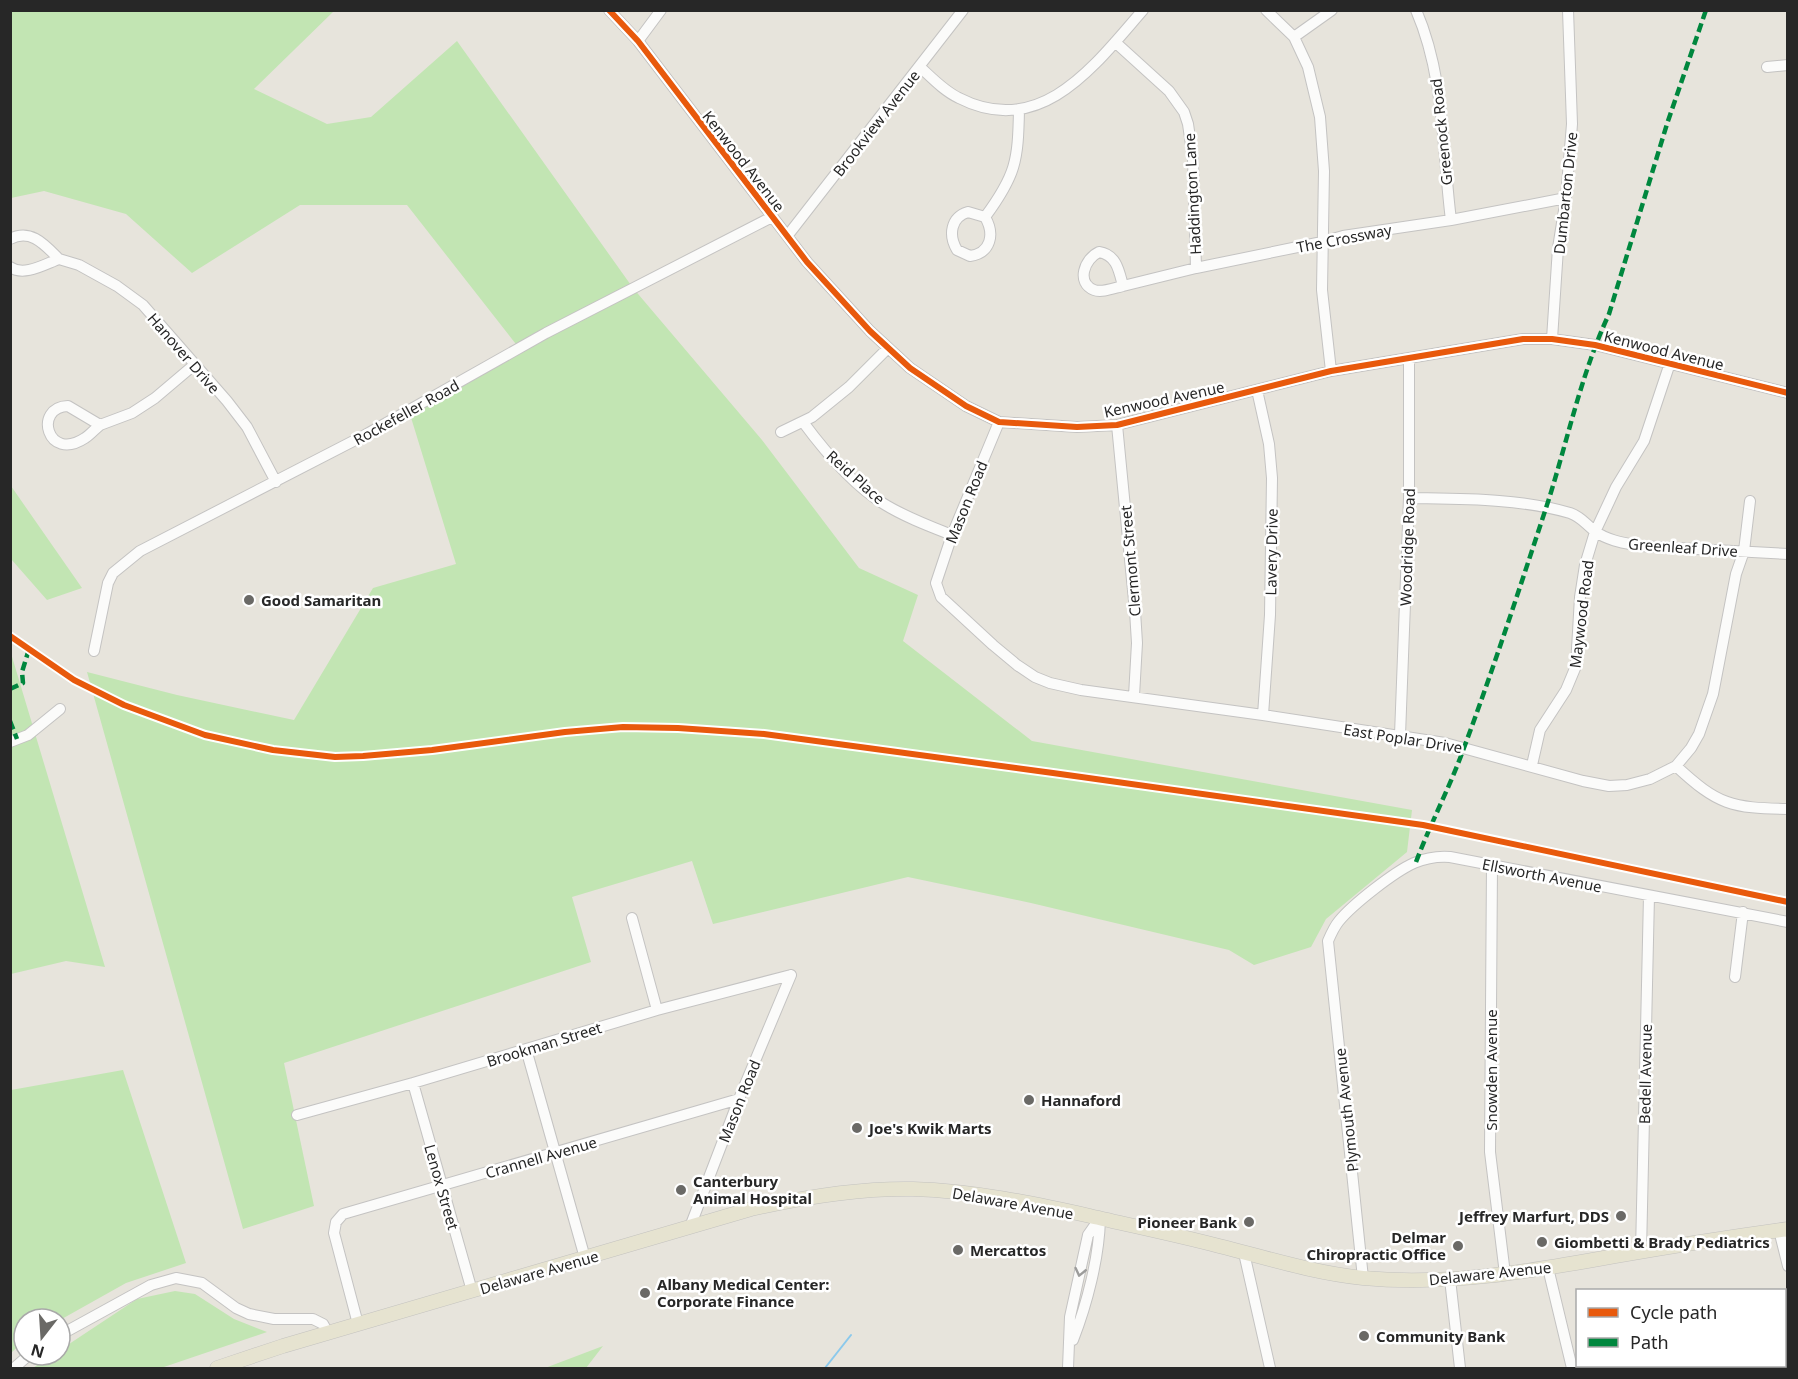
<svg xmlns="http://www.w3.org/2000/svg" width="1798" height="1379" viewBox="0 0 1798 1379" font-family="'Noto Sans',sans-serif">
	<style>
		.green { fill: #c2e5b3 }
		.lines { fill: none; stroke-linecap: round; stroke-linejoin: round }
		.stream { stroke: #8bc9ec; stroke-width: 2 }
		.minor-casing { stroke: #c4c3c2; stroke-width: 12 }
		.major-casing { stroke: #c3c2bf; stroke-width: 15 }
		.minor { stroke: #fbfbfa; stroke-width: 10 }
		.major { stroke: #e6e3d0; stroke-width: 14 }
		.quiet { stroke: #00873e; stroke-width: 4.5; stroke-dasharray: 9 4.5; stroke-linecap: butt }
		.cycleway-casing { stroke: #fff; stroke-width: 10 }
		.cycleway { stroke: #e8590c; stroke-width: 6 }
		.oneway { stroke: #9c9c9b }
		.poi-dot { fill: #6a6966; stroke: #fff; stroke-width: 2 }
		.labels { text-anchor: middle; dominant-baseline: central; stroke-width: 5; stroke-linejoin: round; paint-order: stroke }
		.street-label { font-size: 15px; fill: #272727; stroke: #fff }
		.poi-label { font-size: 15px; font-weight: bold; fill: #272727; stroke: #fff; text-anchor: start }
	</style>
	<rect width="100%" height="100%" fill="#e7e4dc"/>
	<!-- green -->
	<path class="green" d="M10,11H334L254,89L327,124L371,117L457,41L633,288L762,440L859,568L918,595L903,641L1032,741L1412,810L1407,852L1326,919L1311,947L1254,965L1229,950L1031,903L908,877L713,924L692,861L572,897L591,962L284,1063L314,1206L243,1229L87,672L177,695L294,720L373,588L456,564L409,411L519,348L407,205H300L192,273L126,214L44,191L11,198Z
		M10,486H11L82,588L47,600L11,559Z
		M10,650L105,967L66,961L11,974Z
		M123,1070L186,1263L126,1283L60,1320L24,1319V1341L11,1353V1090Z
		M175,1291L195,1294L234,1319L267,1332L161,1368H33L52,1355H60V1350L137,1299Z
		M603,1346L586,1368H545Z"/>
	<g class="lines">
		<!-- stream -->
		<path class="stream" d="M825,1368L851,1335"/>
		<defs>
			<path id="minor" d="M609,10L638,41L807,262L870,331L910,368L966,406L999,422L1077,427L1117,425L1331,371L1523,339H1552L1595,345L1788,393
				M1266,10L1294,37L1308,67L1320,117L1324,171L1322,290L1331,371
				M1416,10C1445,77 1442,149 1451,220
				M1294,37L1332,10
				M638,41L661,10
				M1115,42L1169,91L1184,112L1188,124L1193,159L1196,268
				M920,67C932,78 944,91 959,98C1041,140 1095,65 1143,10
				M1767,67L1788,65
				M968,212L985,217C995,234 991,253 970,256L957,250C948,235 951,217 968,212Z
				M985,217C1016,175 1018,161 1019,110
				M788,235L963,10
				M10,239C31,228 45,245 59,259C45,264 24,277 10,267
				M1099,252C1117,255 1119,271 1123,286C1114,288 1102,293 1094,290C1076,283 1084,259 1099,252Z
				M59,259L79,265L117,286L143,305L227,401L247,427L276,482
				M1123,286L1196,268L1322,242L1343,236L1451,220L1566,198
				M1552,339L1558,248L1566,198L1572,124L1568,10
				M1257,390L1269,444L1272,478L1270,615L1263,715
				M68,406L100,425C95,429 90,435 85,438C47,463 33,407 68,406Z
				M803,422C823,449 854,486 884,504C905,517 929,526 952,535
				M999,422L952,535L936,583L941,597L993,645L1017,665L1035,677L1050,683L1081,690L1263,715L1445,743L1583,781L1609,786L1627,785L1650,779L1676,766L1691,748L1699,734L1713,694L1736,574L1744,551L1750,501
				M100,425L132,413L155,398L194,365
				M1117,425L1135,611L1137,643L1134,696
				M781,432L812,417L849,387L888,348
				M1409,498C1462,499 1518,498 1570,513C1582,517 1586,525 1596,532C1609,541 1625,543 1640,546L1788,554
				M94,651L108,583L113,573L140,551L365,435L546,333L772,217
				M1400,735L1409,498V359
				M10,742L28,735L60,709
				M1532,765L1540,730L1566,690L1576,666L1580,597L1585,565L1595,532L1616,487L1644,441L1670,363
				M1676,766C1718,805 1731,808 1788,809
				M1492,865L1490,1152L1505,1274
				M632,918L657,1010
				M1735,977L1743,912
				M526,1049L585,1258
				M413,1083L472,1291
				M297,1115L413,1083L657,1010L791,975
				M690,1227L739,1099L791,975
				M1779,1230L1788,1266
				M1641,1252L1649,896
				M1244,1253L1270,1368
				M1548,1268L1572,1368
				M1363,1278L1328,941C1331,934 1334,927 1339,921C1353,904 1394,872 1414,863C1426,858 1437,856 1450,857L1788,922
				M1450,1279L1460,1368
				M358,1324L334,1233L336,1222L343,1214L739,1099
				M60,1335L151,1285L176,1278L202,1283L236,1308L249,1314L274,1319H313L323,1324L328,1333
				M1073,1340C1087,1304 1099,1258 1100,1219
				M14,1368L29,1355
				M1068,1368L1070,1317L1088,1235L1100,1218"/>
			<path id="major" d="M217,1368L283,1346L751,1209C804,1197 859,1188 913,1189C974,1191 1032,1203 1090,1216C1133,1226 1177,1235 1219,1246C1267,1258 1314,1273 1363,1278C1448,1286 1533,1271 1615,1256C1673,1246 1730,1237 1788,1229"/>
		</defs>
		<!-- minor casing -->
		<use href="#minor" class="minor-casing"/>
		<!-- major casing -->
		<use href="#major" class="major-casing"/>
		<!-- minor -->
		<use href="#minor" class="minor"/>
		<!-- major -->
		<use href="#major" class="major"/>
		<!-- quiet -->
		<path class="quiet" d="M10,689L23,683L22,672L29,649
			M10,721L17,739
			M1416,862C1431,822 1451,785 1465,745C1494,667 1520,587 1546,508C1567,444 1580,376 1609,314L1667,124L1706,10"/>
		<defs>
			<path id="cycleway" d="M609,10L638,41L807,262L870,331L910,368L966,406L999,422L1077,427L1117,425L1331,371L1523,339H1552L1595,345L1788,393
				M10,636L74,680L124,705L205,735L273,750L335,757L363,756L432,750L565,732L623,727L678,728L764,734L1053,773L1423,825L1788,902"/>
		</defs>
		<!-- cycleway casing -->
		<use href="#cycleway" class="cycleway-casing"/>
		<!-- cycleway -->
		<use href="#cycleway" class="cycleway"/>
	</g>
	<!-- one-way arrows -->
	<defs><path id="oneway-chevron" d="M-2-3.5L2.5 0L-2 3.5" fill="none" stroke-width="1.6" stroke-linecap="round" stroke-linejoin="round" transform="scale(1.5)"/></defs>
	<use class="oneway" href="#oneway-chevron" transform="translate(1080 1272) rotate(103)"/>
	<!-- markers -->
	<g class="poi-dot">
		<circle cx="249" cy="600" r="6"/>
		<circle cx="1029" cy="1100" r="6"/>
		<circle cx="857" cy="1128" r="6"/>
		<circle cx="681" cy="1190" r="6"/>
		<circle cx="1621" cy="1216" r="6"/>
		<circle cx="1249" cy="1222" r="6"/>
		<circle cx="1542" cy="1242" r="6"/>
		<circle cx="1458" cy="1246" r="6"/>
		<circle cx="958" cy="1250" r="6"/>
		<circle cx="645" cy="1293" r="6"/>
		<circle cx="1364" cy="1336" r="6"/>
	</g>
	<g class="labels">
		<!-- street labels -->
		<g class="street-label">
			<text transform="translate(876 123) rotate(-52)">Brookview Avenue</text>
			<text transform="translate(1441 132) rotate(-96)">Greenock Road</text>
			<text transform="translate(744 161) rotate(52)">Kenwood Avenue</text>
			<text transform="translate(1565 193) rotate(-84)">Dumbarton Drive</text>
			<text transform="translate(1192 194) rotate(-93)">Haddington Lane</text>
			<text transform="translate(1344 238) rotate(-11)">The Crossway</text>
			<text transform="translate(1664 350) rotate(14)">Kenwood Avenue</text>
			<text transform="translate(184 353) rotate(49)">Hanover Drive</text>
			<text transform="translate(1164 399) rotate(-12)">Kenwood Avenue</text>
			<text transform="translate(406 412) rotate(-29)">Rockefeller Road</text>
			<text transform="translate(856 477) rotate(42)">Reid Place</text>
			<text transform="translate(966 502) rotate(-68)">Mason Road</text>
			<text transform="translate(1407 547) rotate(-88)">Woodridge Road</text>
			<text transform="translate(1683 547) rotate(4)">Greenleaf Drive</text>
			<text transform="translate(1271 552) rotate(-89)">Lavery Drive</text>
			<text transform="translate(1130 561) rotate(-95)">Clermont Street</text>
			<text transform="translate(1581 614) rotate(-83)">Maywood Road</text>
			<text transform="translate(1403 738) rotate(9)">East Poplar Drive</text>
			<text transform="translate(1542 875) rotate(11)">Ellsworth Avenue</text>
			<text transform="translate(544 1044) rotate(-17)">Brookman Street</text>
			<text transform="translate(1491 1070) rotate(-90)">Snowden Avenue</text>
			<text transform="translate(1645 1074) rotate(-89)">Bedell Avenue</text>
			<text transform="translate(739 1101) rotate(-68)">Mason Road</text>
			<text transform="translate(1346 1110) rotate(-96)">Plymouth Avenue</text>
			<text transform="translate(541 1157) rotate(-16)">Crannell Avenue</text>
			<text transform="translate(442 1187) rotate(74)">Lenox Street</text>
			<text transform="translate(1013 1203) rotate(10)">Delaware Avenue</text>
			<text transform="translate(539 1272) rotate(-16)">Delaware Avenue</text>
			<text transform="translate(1490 1273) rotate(-6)">Delaware Avenue</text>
		</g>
		<!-- poi labels -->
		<g class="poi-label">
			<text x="261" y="600">Good Samaritan</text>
			<text x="1041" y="1100">Hannaford</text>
			<text x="869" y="1128">Joe's Kwik Marts</text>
			<text x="693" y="1181">Canterbury<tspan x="693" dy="17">Animal Hospital</tspan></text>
			<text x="1609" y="1216" text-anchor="end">Jeffrey Marfurt, DDS</text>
			<text x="1237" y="1222" text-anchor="end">Pioneer Bank</text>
			<text x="1446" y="1237" text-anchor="end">Delmar<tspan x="1446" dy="17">Chiropractic Office</tspan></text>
			<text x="1554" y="1242">Giombetti &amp; Brady Pediatrics</text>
			<text x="970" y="1250">Mercattos</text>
			<text x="657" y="1284">Albany Medical Center:<tspan x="657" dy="17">Corporate Finance</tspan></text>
			<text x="1376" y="1336">Community Bank</text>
		</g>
	</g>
	<!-- border -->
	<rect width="1798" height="1379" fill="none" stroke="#272727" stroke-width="24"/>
	<!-- legend -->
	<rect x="1576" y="1289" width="210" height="78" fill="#ffffff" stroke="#a9a9a9" stroke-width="1.5"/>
	<rect x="1588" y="1308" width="30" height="9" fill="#e8590c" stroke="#a9a9a9" stroke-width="1.5"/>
	<text x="1630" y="1319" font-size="18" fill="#272727">Cycle path</text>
	<rect x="1588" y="1338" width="30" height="9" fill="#00873e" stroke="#a9a9a9" stroke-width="1.5"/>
	<text x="1630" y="1349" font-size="18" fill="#272727">Path</text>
	<!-- north arrow -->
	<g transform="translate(42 1337) rotate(197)"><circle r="28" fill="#ffffff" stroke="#a9a9a9" stroke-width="1.5"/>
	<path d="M0-4.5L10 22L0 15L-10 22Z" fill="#6a6966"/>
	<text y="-9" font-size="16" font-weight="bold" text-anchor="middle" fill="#272727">N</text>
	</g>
</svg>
